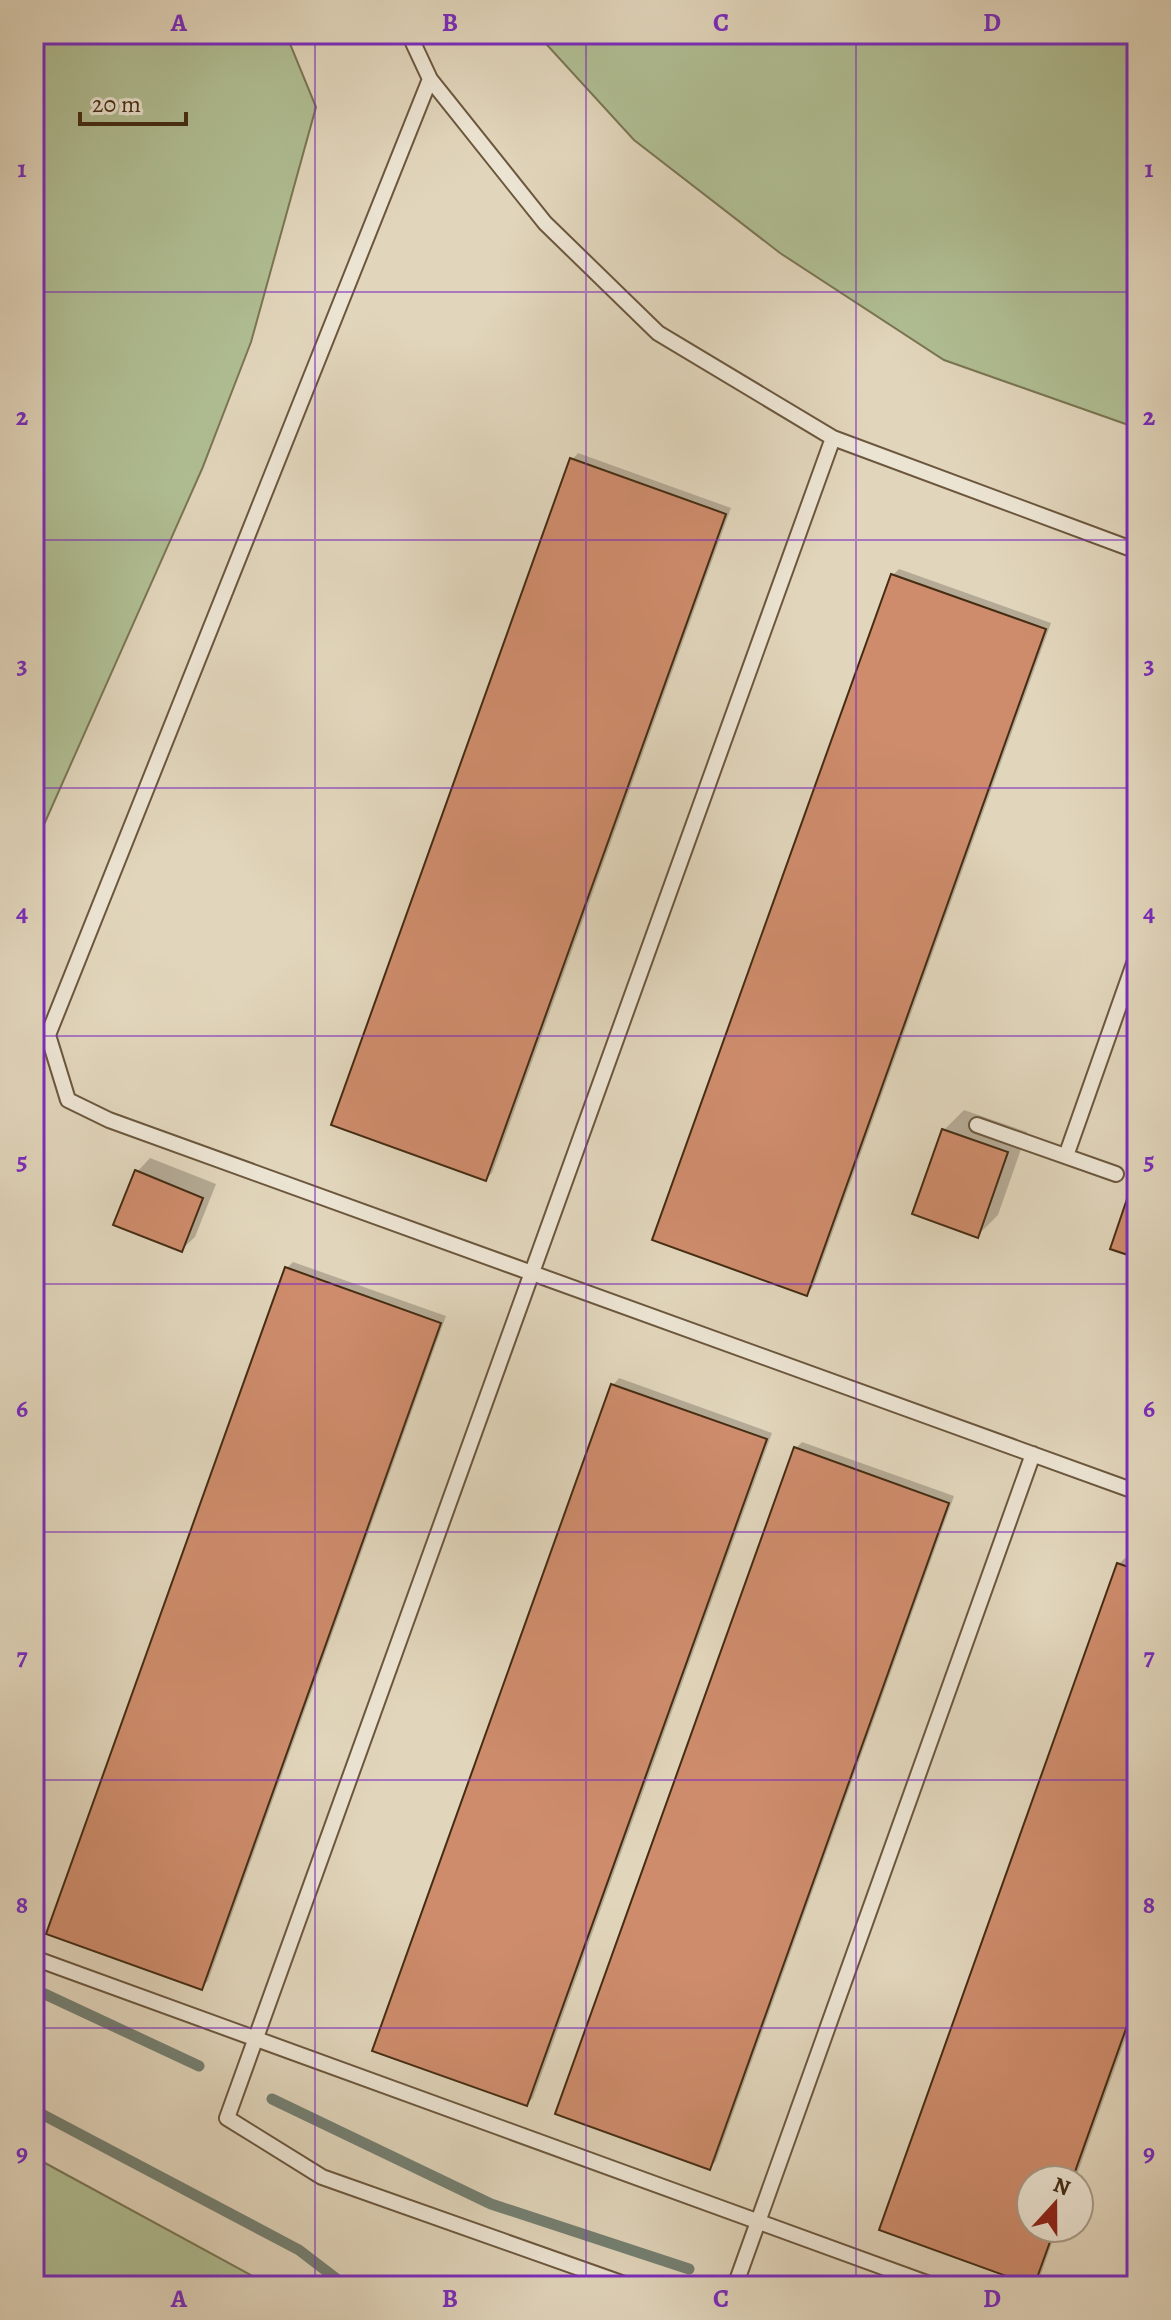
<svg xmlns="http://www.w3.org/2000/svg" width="1171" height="2320" viewBox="0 0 1171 2320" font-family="Alegreya,serif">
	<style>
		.green { fill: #b0be93; stroke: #7a7653; stroke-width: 2 }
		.shadow { fill: #0003 }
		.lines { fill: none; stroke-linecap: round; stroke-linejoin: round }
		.stream { stroke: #748073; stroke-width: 11 }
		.building { fill: #ce8c6c; stroke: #452d13; stroke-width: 2 }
		.service-casing { stroke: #6c573d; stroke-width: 18 }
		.service { stroke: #ece4d3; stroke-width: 14 }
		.grid { fill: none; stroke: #7b2cbf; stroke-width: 2; stroke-opacity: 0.55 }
		.neatline { fill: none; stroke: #7b2cbf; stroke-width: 3 }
		.grid-label { font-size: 26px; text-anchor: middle; font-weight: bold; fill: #7b2cbf }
	</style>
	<rect width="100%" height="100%" fill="#e1d5bb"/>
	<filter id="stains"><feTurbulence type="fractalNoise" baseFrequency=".0025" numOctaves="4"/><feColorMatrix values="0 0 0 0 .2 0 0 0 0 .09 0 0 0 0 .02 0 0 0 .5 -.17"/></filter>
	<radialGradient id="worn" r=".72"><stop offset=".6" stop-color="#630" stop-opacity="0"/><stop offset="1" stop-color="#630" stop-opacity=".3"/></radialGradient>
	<!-- green -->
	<path class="green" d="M34,34H286L316,107L251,342L202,469L34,847Z
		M537,34H1137V428L944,360L780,253L634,140Z
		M34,2157L271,2286H34Z"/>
	<!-- shadow -->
	<path class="shadow" d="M578,453L731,508L492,1173L486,1179L572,460Z
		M899,569L1051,623L813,1287L807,1294L893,575Z
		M964,1110L1027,1132L998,1215L978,1235L944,1130Z
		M150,1158L216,1184L195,1237L181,1250L137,1172Z
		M1137,1191V1256L1129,1200Z
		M293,1262L446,1316L208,1981L201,1987L287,1268Z
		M619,1378L772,1433L533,2098L527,2104L613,1385Z
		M802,1442L954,1496L716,2161L710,2167L796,1448Z
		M1125,1558L1137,1562V2006L1075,2180H1031V2228H1057L1040,2277L1034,2283L881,2229L1119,1564Z"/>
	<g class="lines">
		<!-- stream -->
		<path class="stream" d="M34,1989L199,2066
			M272,2099L491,2204L689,2269
			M34,2110L299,2250L346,2286"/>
	</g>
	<!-- building -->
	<path class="building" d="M570,458L726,514L486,1181L331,1125Z
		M891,574L1046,629L807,1296L652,1240Z
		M942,1129L1008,1152L978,1238L912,1214Z
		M135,1170L203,1198L182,1252L113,1225Z
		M1127,1199L1137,1202V1258L1110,1249Z
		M285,1267L441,1323L202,1990L46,1934Z
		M611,1384L767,1439L527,2106L372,2051Z
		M794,1447L949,1503L710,2170L555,2114Z
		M1117,1563L1137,1570V1998L1072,2180H1031V2228H1055L1034,2286L879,2230Z"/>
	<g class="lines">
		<defs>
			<path id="service" d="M409,34L430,79L48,1035L68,1100L109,1120L1137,1492
				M430,79L545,223L658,333L833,438L1137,551
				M977,1125L1116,1174
				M1066,1156L1137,955
				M34,1958L935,2286
				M630,2286L322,2177L227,2118L833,438
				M735,2286L1033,1454"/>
		</defs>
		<!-- service casing -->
		<use href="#service" class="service-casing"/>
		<!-- service -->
		<use href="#service" class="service"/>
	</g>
	<!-- grid -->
	<path class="grid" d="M315,34V2286M586,34V2286M856,34V2286M34,292H1137M34,540H1137M34,788H1137M34,1036H1137M34,1284H1137M34,1532H1137M34,1780H1137M34,2028H1137"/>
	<!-- margin -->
	<rect width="1171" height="2320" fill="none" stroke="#e1d5bb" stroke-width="88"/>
	<!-- north arrow -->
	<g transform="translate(1055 2204) rotate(21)"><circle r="38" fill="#ece4d3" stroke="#a99b86" stroke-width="2"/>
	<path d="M0-6L14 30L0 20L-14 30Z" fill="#8f2418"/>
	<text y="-12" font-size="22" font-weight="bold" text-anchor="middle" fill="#452d13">N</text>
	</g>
	<!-- scale -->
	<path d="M80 112v12h106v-12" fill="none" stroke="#452d13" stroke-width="4"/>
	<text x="92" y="112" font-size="24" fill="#452d13" stroke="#ece4d3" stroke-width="6" paint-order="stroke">20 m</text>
	<rect x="44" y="44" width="1083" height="2232" class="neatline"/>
	<g class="grid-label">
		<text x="179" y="31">A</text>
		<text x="450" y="31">B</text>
		<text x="721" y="31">C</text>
		<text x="992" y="31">D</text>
		<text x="22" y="177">1</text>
		<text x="1149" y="177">1</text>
		<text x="22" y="425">2</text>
		<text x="1149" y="425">2</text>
		<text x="22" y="673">3</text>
		<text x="1149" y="673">3</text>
		<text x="22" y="921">4</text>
		<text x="1149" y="921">4</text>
		<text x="22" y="1169">5</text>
		<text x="1149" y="1169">5</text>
		<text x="22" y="1417">6</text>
		<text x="1149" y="1417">6</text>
		<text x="22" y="1665">7</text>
		<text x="1149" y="1665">7</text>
		<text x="22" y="1913">8</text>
		<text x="1149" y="1913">8</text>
		<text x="22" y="2161">9</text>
		<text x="1149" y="2161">9</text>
		<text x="179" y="2307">A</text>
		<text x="450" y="2307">B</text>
		<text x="721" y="2307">C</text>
		<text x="992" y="2307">D</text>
	</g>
	<rect width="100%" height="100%" filter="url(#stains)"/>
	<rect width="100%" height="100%" fill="url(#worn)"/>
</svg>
